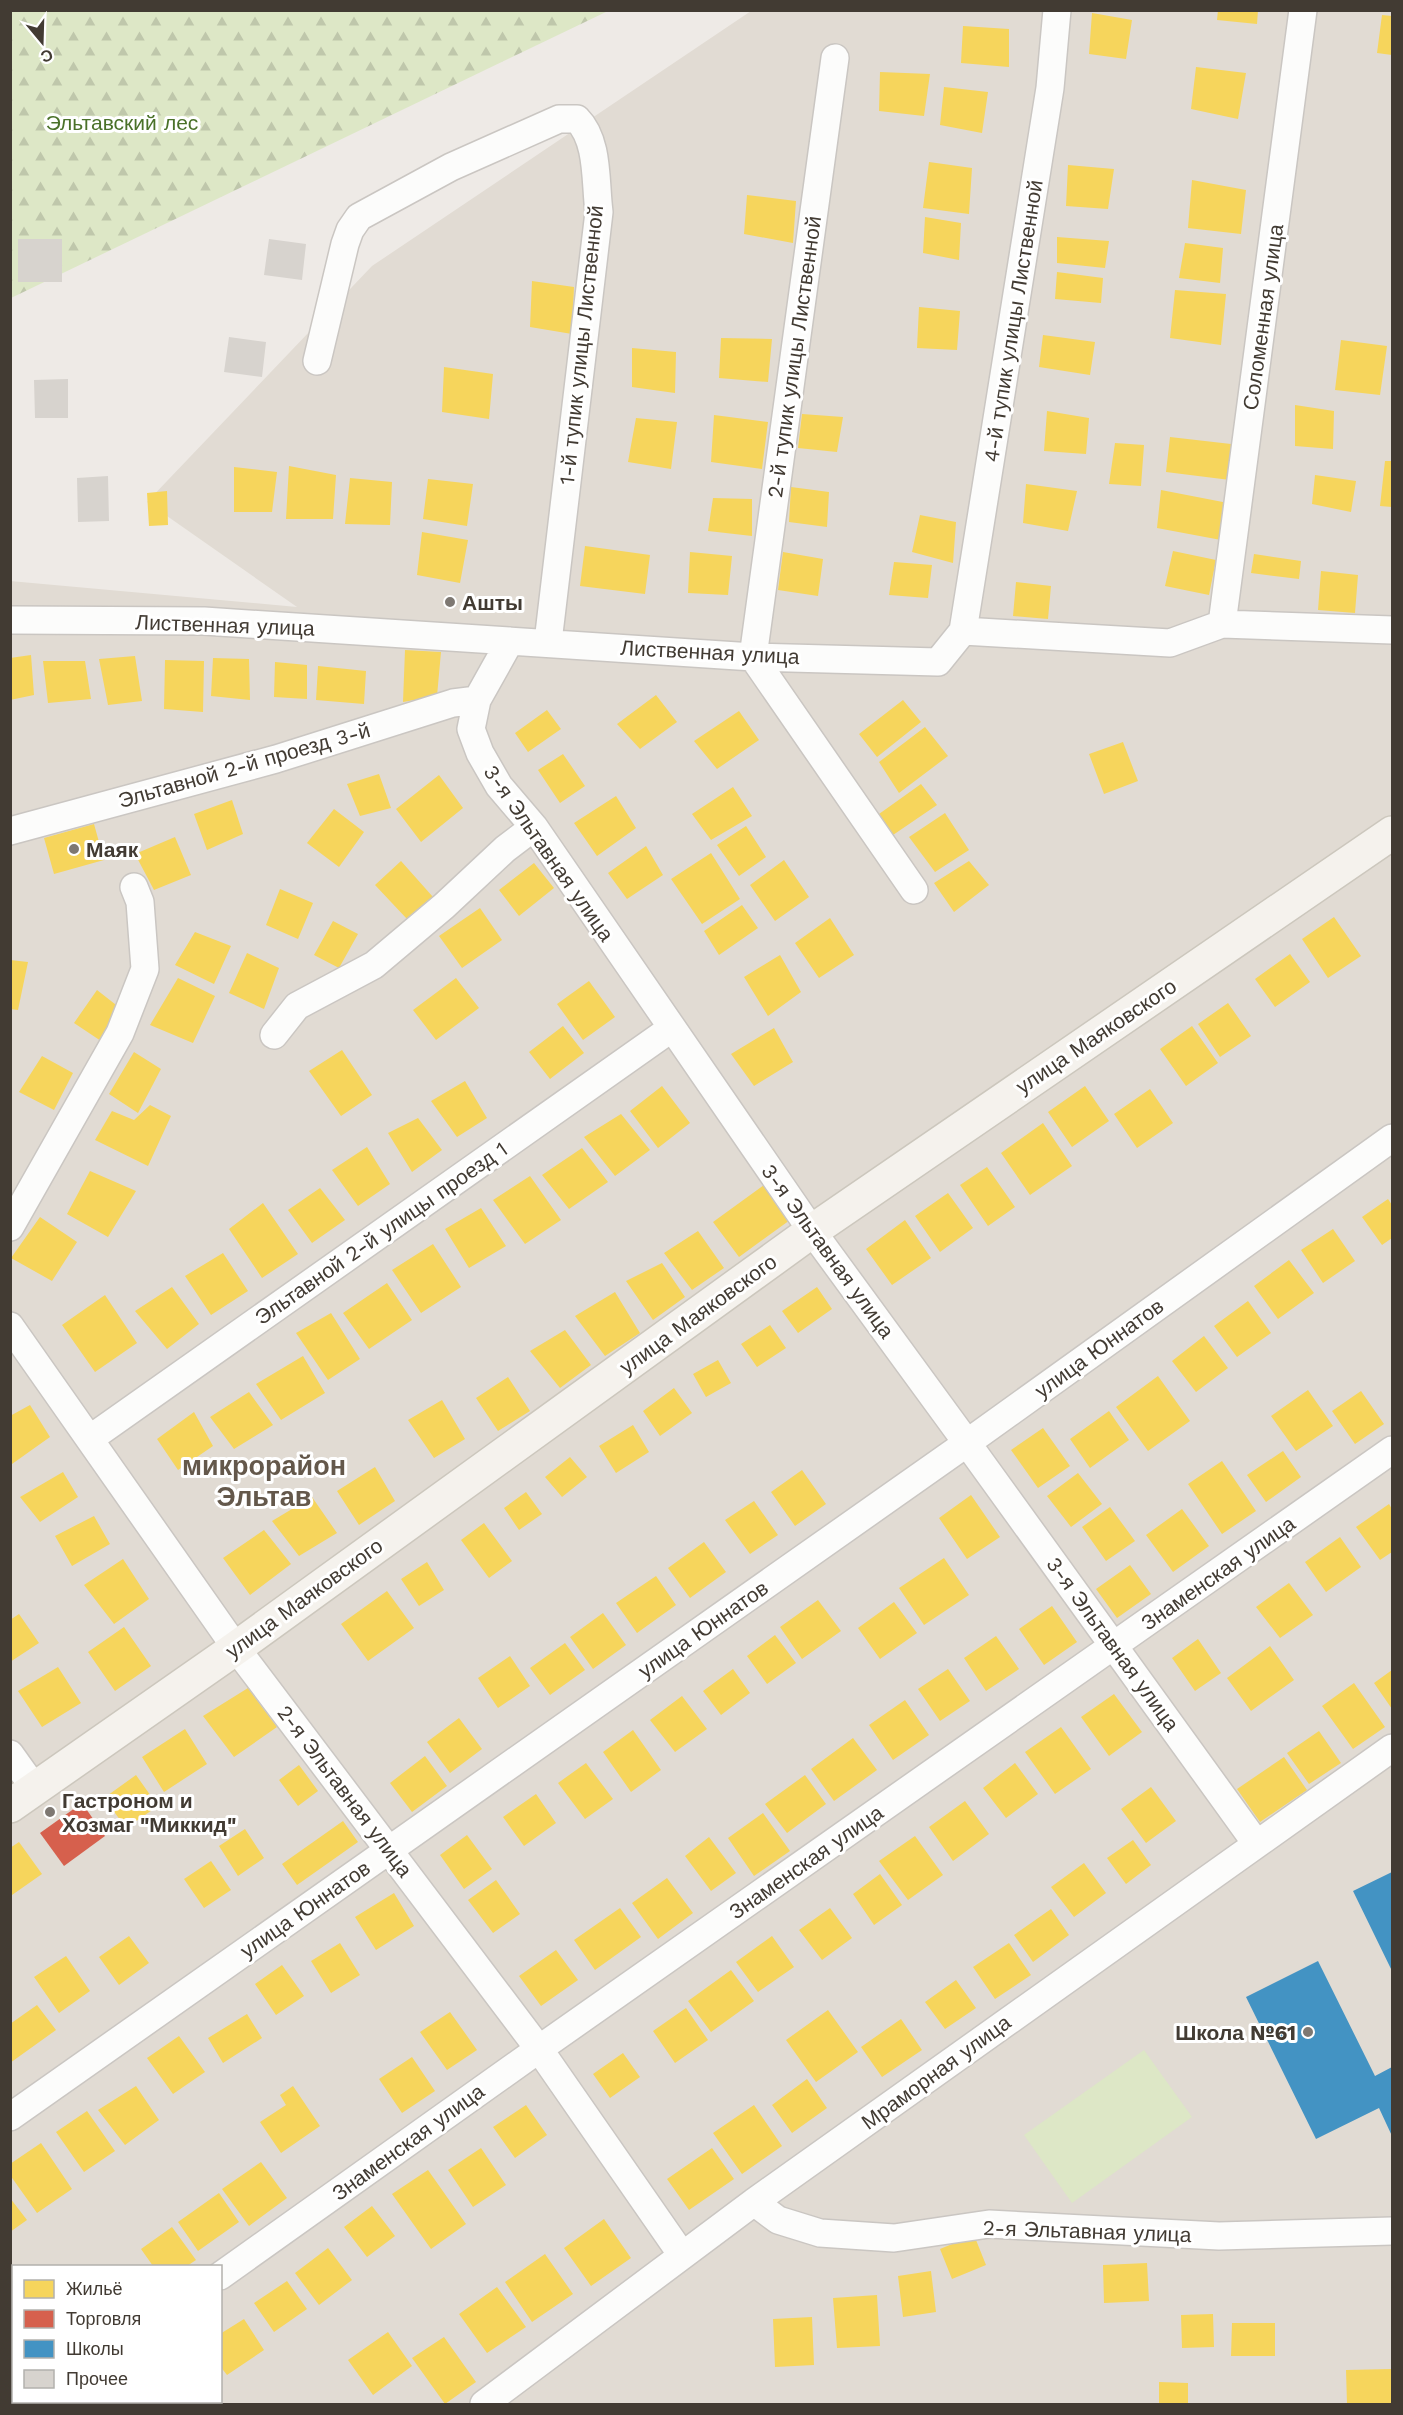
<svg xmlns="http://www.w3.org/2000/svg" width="1403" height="2415" viewBox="0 0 1403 2415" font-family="'Work Sans',sans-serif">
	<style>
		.residential { fill: #e1dbd3; fill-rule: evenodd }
		.forest { fill: url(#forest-firs) }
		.garden { fill: #dde7c6 }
		.homes { fill: #f6d55c }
		.shops { fill: #d6604d }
		.schools { fill: #4393c3 }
		.building { fill: #d7d3ce }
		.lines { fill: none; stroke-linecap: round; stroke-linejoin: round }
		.street-casing { stroke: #cac6c2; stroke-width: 30 }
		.secondary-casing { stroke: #ccc7bd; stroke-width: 36 }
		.street { stroke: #fcfcfb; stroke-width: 27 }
		.secondary { stroke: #f5f2ed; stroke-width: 33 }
		.poi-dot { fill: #7e7872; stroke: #fff; stroke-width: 2 }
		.labels { text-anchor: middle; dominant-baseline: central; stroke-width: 6; stroke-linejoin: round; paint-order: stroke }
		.park-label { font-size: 21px; fill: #4a7129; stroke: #fff }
		.street-label { font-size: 21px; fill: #423b33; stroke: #fff }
		.poi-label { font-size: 21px; font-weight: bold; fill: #423b33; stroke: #fff; text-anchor: start }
		.district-label { font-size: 27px; font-weight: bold; fill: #64584b; stroke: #fff }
	</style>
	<defs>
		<pattern id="forest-firs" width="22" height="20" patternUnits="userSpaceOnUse" patternTransform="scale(1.5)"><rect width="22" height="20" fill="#dde7c6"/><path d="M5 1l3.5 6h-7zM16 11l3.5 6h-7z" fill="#bfc7ab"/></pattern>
	</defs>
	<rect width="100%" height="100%" fill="#eeeae6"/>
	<!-- residential -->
	<path class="residential" d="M751,11H1392V2404H11L10,581L297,607L147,502L372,266ZM14,2266H220V2402H14Z"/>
	<!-- forest -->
	<path class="forest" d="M11,11H608L11,298Z"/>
	<!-- garden -->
	<path class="garden" d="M1144,2050L1192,2117L1072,2203L1024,2135Z"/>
	<!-- homes -->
	<path class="homes" d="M1218,10H1258L1257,24L1217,20Z
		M1092,13L1132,20L1126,59L1089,54Z
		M1382,15L1392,16V55L1377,53Z
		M963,26L1009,29V67L961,63Z
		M1196,67L1246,73L1238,119L1191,109Z
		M880,72L930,74L924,116L879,111Z
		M944,87L988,92L982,133L940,125Z
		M929,162L972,168L969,214L923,208Z
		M1068,165L1114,169L1108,209L1066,206Z
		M1192,180L1246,190L1241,234L1188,228Z
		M747,195L796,201L793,243L744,234Z
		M925,217L961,223L959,260L923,253Z
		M1057,237L1109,241L1105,268L1057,263Z
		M1185,243L1223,248L1220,283L1179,278Z
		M1057,272L1103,278L1101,303L1055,299Z
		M532,281L574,287L572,334L530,327Z
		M1175,290L1226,294L1221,345L1170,338Z
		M919,307L960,311L957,350L917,348Z
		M1043,335L1095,342L1090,375L1039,367Z
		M721,338L772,339L768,382L719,378Z
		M1341,340L1387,346L1380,395L1335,390Z
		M632,348L676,352L675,393L632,387Z
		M444,367L493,374L489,419L442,412Z
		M1295,405L1334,411L1333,449L1295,446Z
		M1047,411L1089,418L1086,454L1044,451Z
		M802,414L843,417L837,452L798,448Z
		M714,415L768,422L762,469L711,462Z
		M636,418L677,422L671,469L628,462Z
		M1170,437L1231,444L1230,480L1166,472Z
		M1115,443L1144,445L1141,486L1109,484Z
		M1385,461H1392V507L1380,506Z
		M289,466L336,475L333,519H286Z
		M234,467L277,472L272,512H234Z
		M1315,475L1356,481L1351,512L1312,504Z
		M350,478L392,482L390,525L345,524Z
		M428,479L473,484L467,526L423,519Z
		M1026,484L1077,491L1068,531L1023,523Z
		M791,487L829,492L827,527L789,522Z
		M1161,490L1228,503L1221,540L1157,528Z
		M167,491L168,525L149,526L147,493Z
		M713,498L752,499V536L708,531Z
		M920,515L956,522L953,563L912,552Z
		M422,532L468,540L460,583L417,575Z
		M585,546L650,555L645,594L580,586Z
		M1173,551L1216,560L1209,595L1165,586Z
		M690,552L732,556L728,595L688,593Z
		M783,552L823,559L818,596L778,590Z
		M1254,554L1301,561L1299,579L1251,573Z
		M894,562L932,565L928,598L889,595Z
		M1321,571L1358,575L1355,613L1318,610Z
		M1016,582L1051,586L1048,619L1013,616Z
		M405,650L441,652L437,696L403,702Z
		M31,655L34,695L10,700V658Z
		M135,656L142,701L108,705L99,659Z
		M213,658L249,659L250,700L211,696Z
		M165,660L204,661L203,712L164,709Z
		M43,661H85L91,699L48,703Z
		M275,662L307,665V699L274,697Z
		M318,666L366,671L364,704L316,700Z
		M656,695L677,722L640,749L617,724Z
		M903,700L921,722L877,757L859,734Z
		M547,710L561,729L528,752L515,733Z
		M739,711L759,740L717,769L694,741Z
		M925,727L948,756L899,793L879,762Z
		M1123,742L1138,781L1104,794L1089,754Z
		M563,754L585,786L560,803L538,770Z
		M379,774L391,808L360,816L347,784Z
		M439,775L463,808L421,842L396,809Z
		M921,784L937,805L893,835L879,814Z
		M733,787L752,816L711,840L692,814Z
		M616,796L636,828L597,856L574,823Z
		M232,800L243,834L207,850L194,814Z
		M334,809L364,832L339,867L307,843Z
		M945,813L969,850L935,872L909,837Z
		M94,824L104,860L54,874L44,838Z
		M746,826L766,857L739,876L717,845Z
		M175,837L191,875L154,890L135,854Z
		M646,846L663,875L627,899L608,873Z
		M711,853L740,899L702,924L671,879Z
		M784,860L809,897L775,921L750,885Z
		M401,861L433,897L407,919L375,885Z
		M969,861L989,885L954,912L934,883Z
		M534,863L554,888L519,916L499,890Z
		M280,889L313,903L298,939L266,925Z
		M742,905L758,928L719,955L704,931Z
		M480,908L502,940L462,968L439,936Z
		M1334,917L1361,956L1328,978L1302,939Z
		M830,918L854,955L819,978L795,943Z
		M333,921L358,934L339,968L314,955Z
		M195,932L231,946L214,984L175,965Z
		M247,953L279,968L264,1009L229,993Z
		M1290,954L1310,982L1275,1007L1255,979Z
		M780,955L801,992L768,1016L744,977Z
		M10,960L28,962L18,1010L10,1009Z
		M178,978L215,996L193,1043L150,1025Z
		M456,978L479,1008L436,1040L413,1010Z
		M589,981L615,1017L583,1040L557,1004Z
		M97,990L120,1008L101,1041L74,1023Z
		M1228,1003L1251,1036L1220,1057L1198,1024Z
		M563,1026L584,1053L550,1079L529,1052Z
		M1192,1026L1218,1063L1186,1086L1160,1049Z
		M774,1028L793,1062L754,1086L731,1054Z
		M342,1050L372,1095L341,1116L309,1071Z
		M134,1052L161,1069L138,1113L109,1094Z
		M42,1056L73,1073L54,1110L19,1092Z
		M465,1081L487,1118L457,1137L431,1101Z
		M662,1086L690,1123L658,1148L630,1111Z
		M1085,1086L1109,1121L1072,1147L1048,1112Z
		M1150,1089L1173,1123L1137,1148L1114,1114Z
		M150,1105L171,1116L148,1166L95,1140L112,1111L134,1120Z
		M621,1114L650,1150L615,1176L584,1137Z
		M418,1118L442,1150L412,1172L388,1133Z
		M1043,1123L1072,1166L1030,1195L1001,1153Z
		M367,1147L390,1184L358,1206L332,1170Z
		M582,1148L608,1182L569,1209L542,1175Z
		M987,1167L1015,1207L988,1226L960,1185Z
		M90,1171L136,1191L108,1237L67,1214Z
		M530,1176L561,1220L525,1244L493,1200Z
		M764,1185L790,1220L739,1257L713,1222Z
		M320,1188L345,1220L312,1243L288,1210Z
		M948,1193L973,1228L940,1252L915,1216Z
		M1388,1199L1392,1205V1238L1382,1245L1362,1217Z
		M263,1203L298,1254L262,1278L229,1229Z
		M481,1208L506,1246L469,1268L445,1229Z
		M40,1217L77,1242L52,1281L11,1258Z
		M905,1220L931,1258L892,1285L866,1249Z
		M1333,1229L1355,1261L1323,1283L1301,1250Z
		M698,1231L724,1268L692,1290L664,1253Z
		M433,1244L461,1287L421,1313L392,1270Z
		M223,1253L248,1291L211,1315L185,1276Z
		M1289,1260L1314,1293L1278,1319L1254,1286Z
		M662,1263L685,1297L653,1320L626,1281Z
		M387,1283L412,1320L369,1349L343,1313Z
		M172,1287L199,1324L167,1349L135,1311Z
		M817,1287L832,1309L798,1333L782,1311Z
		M615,1292L640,1333L605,1356L575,1316Z
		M105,1295L137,1343L95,1372L62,1325Z
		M1248,1301L1271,1333L1237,1357L1214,1326Z
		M331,1313L360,1359L328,1380L296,1333Z
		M770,1325L786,1348L757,1367L741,1344Z
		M565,1330L591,1365L560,1388L530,1351Z
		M1204,1336L1228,1368L1196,1392L1172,1361Z
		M303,1356L325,1393L281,1420L256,1384Z
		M718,1360L731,1383L706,1397L693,1374Z
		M1158,1376L1190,1421L1148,1451L1116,1407Z
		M508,1377L530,1411L498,1431L476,1398Z
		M674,1388L692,1413L660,1436L643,1411Z
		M1308,1390L1333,1426L1296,1451L1271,1416Z
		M1361,1391L1384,1424L1355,1444L1332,1411Z
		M249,1392L273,1425L234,1449L210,1417Z
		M442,1400L465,1439L434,1458L408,1420Z
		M30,1405L50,1437L12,1464L10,1416Z
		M1109,1411L1129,1440L1090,1468L1070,1439Z
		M194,1412L213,1446L178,1470L157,1439Z
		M633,1425L649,1452L616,1473L599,1446Z
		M1043,1428L1070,1466L1038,1488L1011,1450Z
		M1283,1451L1301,1477L1266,1502L1247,1475Z
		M570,1457L587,1477L562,1497L545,1477Z
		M1222,1461L1256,1511L1222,1534L1188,1484Z
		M375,1467L395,1501L359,1525L337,1491Z
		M802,1470L826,1504L795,1526L771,1492Z
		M63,1472L78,1497L40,1522L20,1497Z
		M1078,1473L1102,1504L1071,1527L1047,1496Z
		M526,1492L542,1514L519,1530L504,1508Z
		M971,1495L1000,1537L967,1559L939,1518Z
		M312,1497L337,1533L299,1556L272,1521Z
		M754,1501L778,1535L750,1554L725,1520Z
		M1389,1504L1392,1509V1552L1380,1560L1356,1527Z
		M1110,1507L1135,1541L1106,1561L1082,1527Z
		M1182,1509L1209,1546L1173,1572L1146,1535Z
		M94,1516L110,1544L72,1566L55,1536Z
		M484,1523L512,1561L489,1578L461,1540Z
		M264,1530L291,1564L250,1595L223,1558Z
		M1340,1537L1361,1567L1326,1592L1305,1562Z
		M704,1542L726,1572L690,1598L668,1568Z
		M944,1558L969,1595L924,1625L899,1588Z
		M123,1559L149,1599L114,1624L84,1585Z
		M427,1562L444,1590L419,1606L401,1579Z
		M1130,1565L1151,1594L1117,1618L1096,1589Z
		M656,1576L676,1605L637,1633L616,1603Z
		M1289,1583L1313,1615L1280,1638L1256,1607Z
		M387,1591L414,1628L368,1661L341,1624Z
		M818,1600L841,1631L802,1659L780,1627Z
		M894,1602L917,1633L880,1659L858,1628Z
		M1052,1606L1077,1642L1044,1665L1019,1629Z
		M603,1613L626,1645L593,1669L570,1637Z
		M19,1614L39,1643L10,1662V1620Z
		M124,1627L151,1666L115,1691L88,1652Z
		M775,1635L796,1663L767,1684L747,1656Z
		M996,1636L1019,1669L986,1691L964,1658Z
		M1198,1639L1221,1673L1195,1691L1172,1658Z
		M565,1643L585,1670L550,1695L530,1668Z
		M1270,1646L1294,1680L1251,1711L1227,1678Z
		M510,1656L530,1686L498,1708L478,1678Z
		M58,1667L81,1703L42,1727L18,1691Z
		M733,1669L750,1693L721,1715L703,1691Z
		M948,1669L970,1701L940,1721L918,1689Z
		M1392,1670V1709L1374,1683Z
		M1354,1683L1385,1727L1353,1749L1322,1706Z
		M248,1688L277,1727L234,1757L203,1716Z
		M1114,1694L1142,1732L1109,1756L1081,1717Z
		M682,1696L707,1729L675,1752L650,1720Z
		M905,1700L929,1735L893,1760L869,1725Z
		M459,1718L482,1749L450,1773L427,1742Z
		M1061,1727L1091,1769L1055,1794L1025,1752Z
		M185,1729L207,1764L164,1792L142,1757Z
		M633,1730L661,1770L631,1792L603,1752Z
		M1319,1731L1341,1763L1309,1784L1287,1753Z
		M853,1738L877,1770L834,1801L811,1769Z
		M425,1756L447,1786L412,1812L390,1783Z
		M1284,1757L1307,1790L1260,1822L1237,1789Z
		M586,1763L613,1799L585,1819L558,1783Z
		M1015,1763L1038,1794L1006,1818L983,1788Z
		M299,1765L318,1791L298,1806L279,1780Z
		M136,1775L158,1806L126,1828L104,1798Z
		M805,1775L826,1804L787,1833L765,1804Z
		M1151,1787L1176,1821L1146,1843L1121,1809Z
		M536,1794L556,1823L524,1846L503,1817Z
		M965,1801L989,1834L953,1861L929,1827Z
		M763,1813L790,1851L754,1876L728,1838Z
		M343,1821L358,1842L297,1885L282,1864Z
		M245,1829L264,1858L238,1876L219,1846Z
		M467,1835L492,1869L464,1889L440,1855Z
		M915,1836L943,1875L908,1900L879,1861Z
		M709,1837L736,1873L711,1891L685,1856Z
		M1133,1840L1151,1865L1126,1884L1107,1858Z
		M19,1842L42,1874L12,1895L10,1893V1848Z
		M211,1861L231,1890L204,1908L184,1879Z
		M1084,1863L1106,1893L1074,1917L1051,1887Z
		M880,1874L902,1905L874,1925L853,1894Z
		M667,1878L693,1913L658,1939L632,1903Z
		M496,1880L520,1914L493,1933L468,1900Z
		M394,1893L414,1926L376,1950L355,1917Z
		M620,1908L641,1937L595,1970L574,1940Z
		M830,1908L852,1938L822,1960L799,1930Z
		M1051,1909L1069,1935L1033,1962L1014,1935Z
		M129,1936L149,1963L119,1985L99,1957Z
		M772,1936L794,1967L758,1992L736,1962Z
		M340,1943L360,1975L331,1993L311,1961Z
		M1009,1943L1031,1975L995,1999L973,1967Z
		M556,1950L578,1980L541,2006L519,1976Z
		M66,1956L90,1991L59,2013L34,1977Z
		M282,1965L304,1996L276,2015L255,1984Z
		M731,1970L754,2001L711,2032L688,2001Z
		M956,1980L976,2008L945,2029L925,2002Z
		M37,2005L56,2030L10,2063V2024Z
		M686,2008L708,2040L675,2063L653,2031Z
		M828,2010L858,2052L816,2082L786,2040Z
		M450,2012L477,2050L447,2070L420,2032Z
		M247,2014L262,2038L223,2063L208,2038Z
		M901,2019L922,2050L882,2077L861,2047Z
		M179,2036L205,2072L173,2094L147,2058Z
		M623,2053L640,2077L610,2098L593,2074Z
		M412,2057L435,2091L402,2113L379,2079Z
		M807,2079L827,2108L792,2133L772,2105Z
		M136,2086L159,2120L125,2145L98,2110Z
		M293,2086L320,2126L281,2153L260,2122L286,2105L280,2095Z
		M526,2105L547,2135L515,2158L493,2127Z
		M754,2105L782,2146L742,2174L713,2133Z
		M87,2111L115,2151L84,2172L56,2132Z
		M41,2143L72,2189L37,2213L10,2175V2164Z
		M481,2148L506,2185L473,2207L448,2170Z
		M712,2148L734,2179L689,2210L667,2179Z
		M261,2162L287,2198L249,2226L222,2189Z
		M428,2170L466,2224L431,2249L392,2194Z
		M219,2193L239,2222L198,2251L178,2222Z
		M10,2198L27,2220L10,2232Z
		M372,2206L395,2236L367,2257L344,2227Z
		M604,2219L631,2258L591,2286L564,2248Z
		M172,2227L196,2260L187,2266H153L141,2249Z
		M974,2235L986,2265L952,2279L940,2249Z
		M328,2248L352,2280L319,2305L295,2273Z
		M545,2254L573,2294L532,2322L505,2282Z
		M1147,2263L1149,2301L1104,2303L1103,2265Z
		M931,2271L936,2312L903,2317L898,2276Z
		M287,2281L307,2309L274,2332L254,2303Z
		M497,2287L526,2327L487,2353L459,2314Z
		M877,2295L880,2346L837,2348L833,2298Z
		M1213,2314L1214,2347L1182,2348L1181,2315Z
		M812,2317L814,2365L775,2367L773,2319Z
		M244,2319L264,2350L227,2375L220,2366V2334Z
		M1232,2323H1275V2356H1231Z
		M388,2332L412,2366L373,2395L348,2360Z
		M444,2337L476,2382L445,2404L412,2358Z
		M1392,2369V2404H1347L1346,2370Z
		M1159,2382L1188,2383V2404H1159Z
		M129,2402H156L158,2404H125Z"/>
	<!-- shops -->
	<path class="shops" d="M82,1803L105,1836L64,1866L40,1833Z"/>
	<!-- schools -->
	<path class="schools" d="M1392,1872V1971L1353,1891Z
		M1318,1961L1375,2076L1392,2067V2136L1379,2108L1316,2139L1246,1997Z"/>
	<!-- building -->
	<path class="building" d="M18,239H62V282H18Z
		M269,239L306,244L302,280L264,275Z
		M229,337L266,342L262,377L224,372Z
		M68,379V418H35L34,380Z
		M108,476L109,521L78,522L77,478Z"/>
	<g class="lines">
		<defs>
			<path id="street" d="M835,58L753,657L914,890
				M317,361L345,244L350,230L359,217L451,167L559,119H577C599,141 595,182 599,212L548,642
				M10,620L204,621L753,657L938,662L963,631L1170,643L1222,624L1392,630
				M1222,624L1303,10
				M963,631L1050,88L1057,10
				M510,641L477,700L471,729L480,753L499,786L534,827L812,1231L967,1443L1256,1843
				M10,831L276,759L453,703L477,700
				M274,1035L297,1006L374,965L444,906L505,849L534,827
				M10,1227L120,1033L145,969L140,902L134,887
				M10,1326L236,1648L539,2049L682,2255
				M91,1438L672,1028
				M10,1754L35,1789
				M10,2117L967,1443L1392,1138
				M754,2202L778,2220L820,2233L894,2238L989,2224L1219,2236L1392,2231
				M220,2276L539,2049L1392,1450
				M41,2404L45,2402
				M484,2404L754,2202L1392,1748"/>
			<path id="secondary" d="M10,1806L236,1648L812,1231L1392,833"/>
		</defs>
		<!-- street casing -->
		<use href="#street" class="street-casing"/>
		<!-- secondary casing -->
		<use href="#secondary" class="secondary-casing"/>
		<!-- street -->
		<use href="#street" class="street"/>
		<!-- secondary -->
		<use href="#secondary" class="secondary"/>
	</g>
	<!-- markers -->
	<g class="poi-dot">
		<circle cx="450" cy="602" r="6"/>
		<circle cx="74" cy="849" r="6"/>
		<circle cx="50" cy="1812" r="6"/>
		<circle cx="1308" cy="2032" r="6"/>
	</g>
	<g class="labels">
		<!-- park labels -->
		<g class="park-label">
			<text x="122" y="122">Эльтавский лес</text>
		</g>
		<!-- street labels -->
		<g class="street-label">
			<text transform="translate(1263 317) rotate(-82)">Соломенная улица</text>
			<text transform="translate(1013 321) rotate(-81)">4-й тупик улицы Лиственной</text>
			<text transform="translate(581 345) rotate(-84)">1-й тупик улицы Лиственной</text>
			<text transform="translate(794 357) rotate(-82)">2-й тупик улицы Лиственной</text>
			<text transform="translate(225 625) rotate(2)">Лиственная улица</text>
			<text transform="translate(710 652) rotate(3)">Лиственная улица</text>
			<text transform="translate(244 765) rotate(-16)">Эльтавной 2-й проезд 3-й</text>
			<text transform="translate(549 853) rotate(55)">3-я Эльтавная улица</text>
			<text transform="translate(1096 1036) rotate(-34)">улица Маяковского</text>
			<text transform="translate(381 1233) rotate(-35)">Эльтавной 2-й улицы проезд 1</text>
			<text transform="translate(828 1251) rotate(54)">3-я Эльтавная улица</text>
			<text transform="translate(698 1314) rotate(-36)">улица Маяковского</text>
			<text transform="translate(1099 1348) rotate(-36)">улица Юннатов</text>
			<text transform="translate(1218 1573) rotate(-35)">Знаменская улица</text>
			<text transform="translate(304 1598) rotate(-36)">улица Маяковского</text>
			<text transform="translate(703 1629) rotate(-35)">улица Юннатов</text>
			<text transform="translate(1113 1644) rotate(54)">3-я Эльтавная улица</text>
			<text transform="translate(345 1791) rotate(53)">2-я Эльтавная улица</text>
			<text transform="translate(806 1862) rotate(-35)">Знаменская улица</text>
			<text transform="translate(305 1909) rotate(-35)">улица Юннатов</text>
			<text transform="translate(936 2072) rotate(-36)">Мраморная улица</text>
			<text transform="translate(408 2142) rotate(-36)">Знаменская улица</text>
			<text transform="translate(1087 2231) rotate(2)">2-я Эльтавная улица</text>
		</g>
		<!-- poi labels -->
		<g class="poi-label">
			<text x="462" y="602">Ашты</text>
			<text x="86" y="849">Маяк</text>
			<text x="62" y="1800">Гастроном и<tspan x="62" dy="24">Хозмаг "Миккид"</tspan></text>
			<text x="1296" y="2032" text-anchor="end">Школа №61</text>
		</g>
		<!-- district labels -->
		<g class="district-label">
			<text x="264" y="1466">микрорайон<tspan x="264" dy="31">Эльтав</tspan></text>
		</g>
	</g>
	<!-- border -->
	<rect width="1403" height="2415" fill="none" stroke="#423b33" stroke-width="24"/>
	<!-- legend -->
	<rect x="12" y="2265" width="210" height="138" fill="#ffffff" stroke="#b3b1ad" stroke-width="1.5"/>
	<rect x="24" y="2280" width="30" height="18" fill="#f6d55c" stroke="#b3b1ad" stroke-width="1.5"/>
	<text x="66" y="2295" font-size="18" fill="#423b33">Жильё</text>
	<rect x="24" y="2310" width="30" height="18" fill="#d6604d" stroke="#b3b1ad" stroke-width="1.5"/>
	<text x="66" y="2325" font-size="18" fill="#423b33">Торговля</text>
	<rect x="24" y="2340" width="30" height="18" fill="#4393c3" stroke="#b3b1ad" stroke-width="1.5"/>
	<text x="66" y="2355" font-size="18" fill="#423b33">Школы</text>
	<rect x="24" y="2370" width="30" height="18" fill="#d7d3ce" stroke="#b3b1ad" stroke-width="1.5"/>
	<text x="66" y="2385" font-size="18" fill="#423b33">Прочее</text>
	<!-- north arrow -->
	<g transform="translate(42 42) rotate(161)" stroke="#ffffff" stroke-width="4.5" paint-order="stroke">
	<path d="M0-4.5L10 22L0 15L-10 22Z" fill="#423b33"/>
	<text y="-9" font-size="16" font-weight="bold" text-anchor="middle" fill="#423b33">С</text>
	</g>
</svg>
